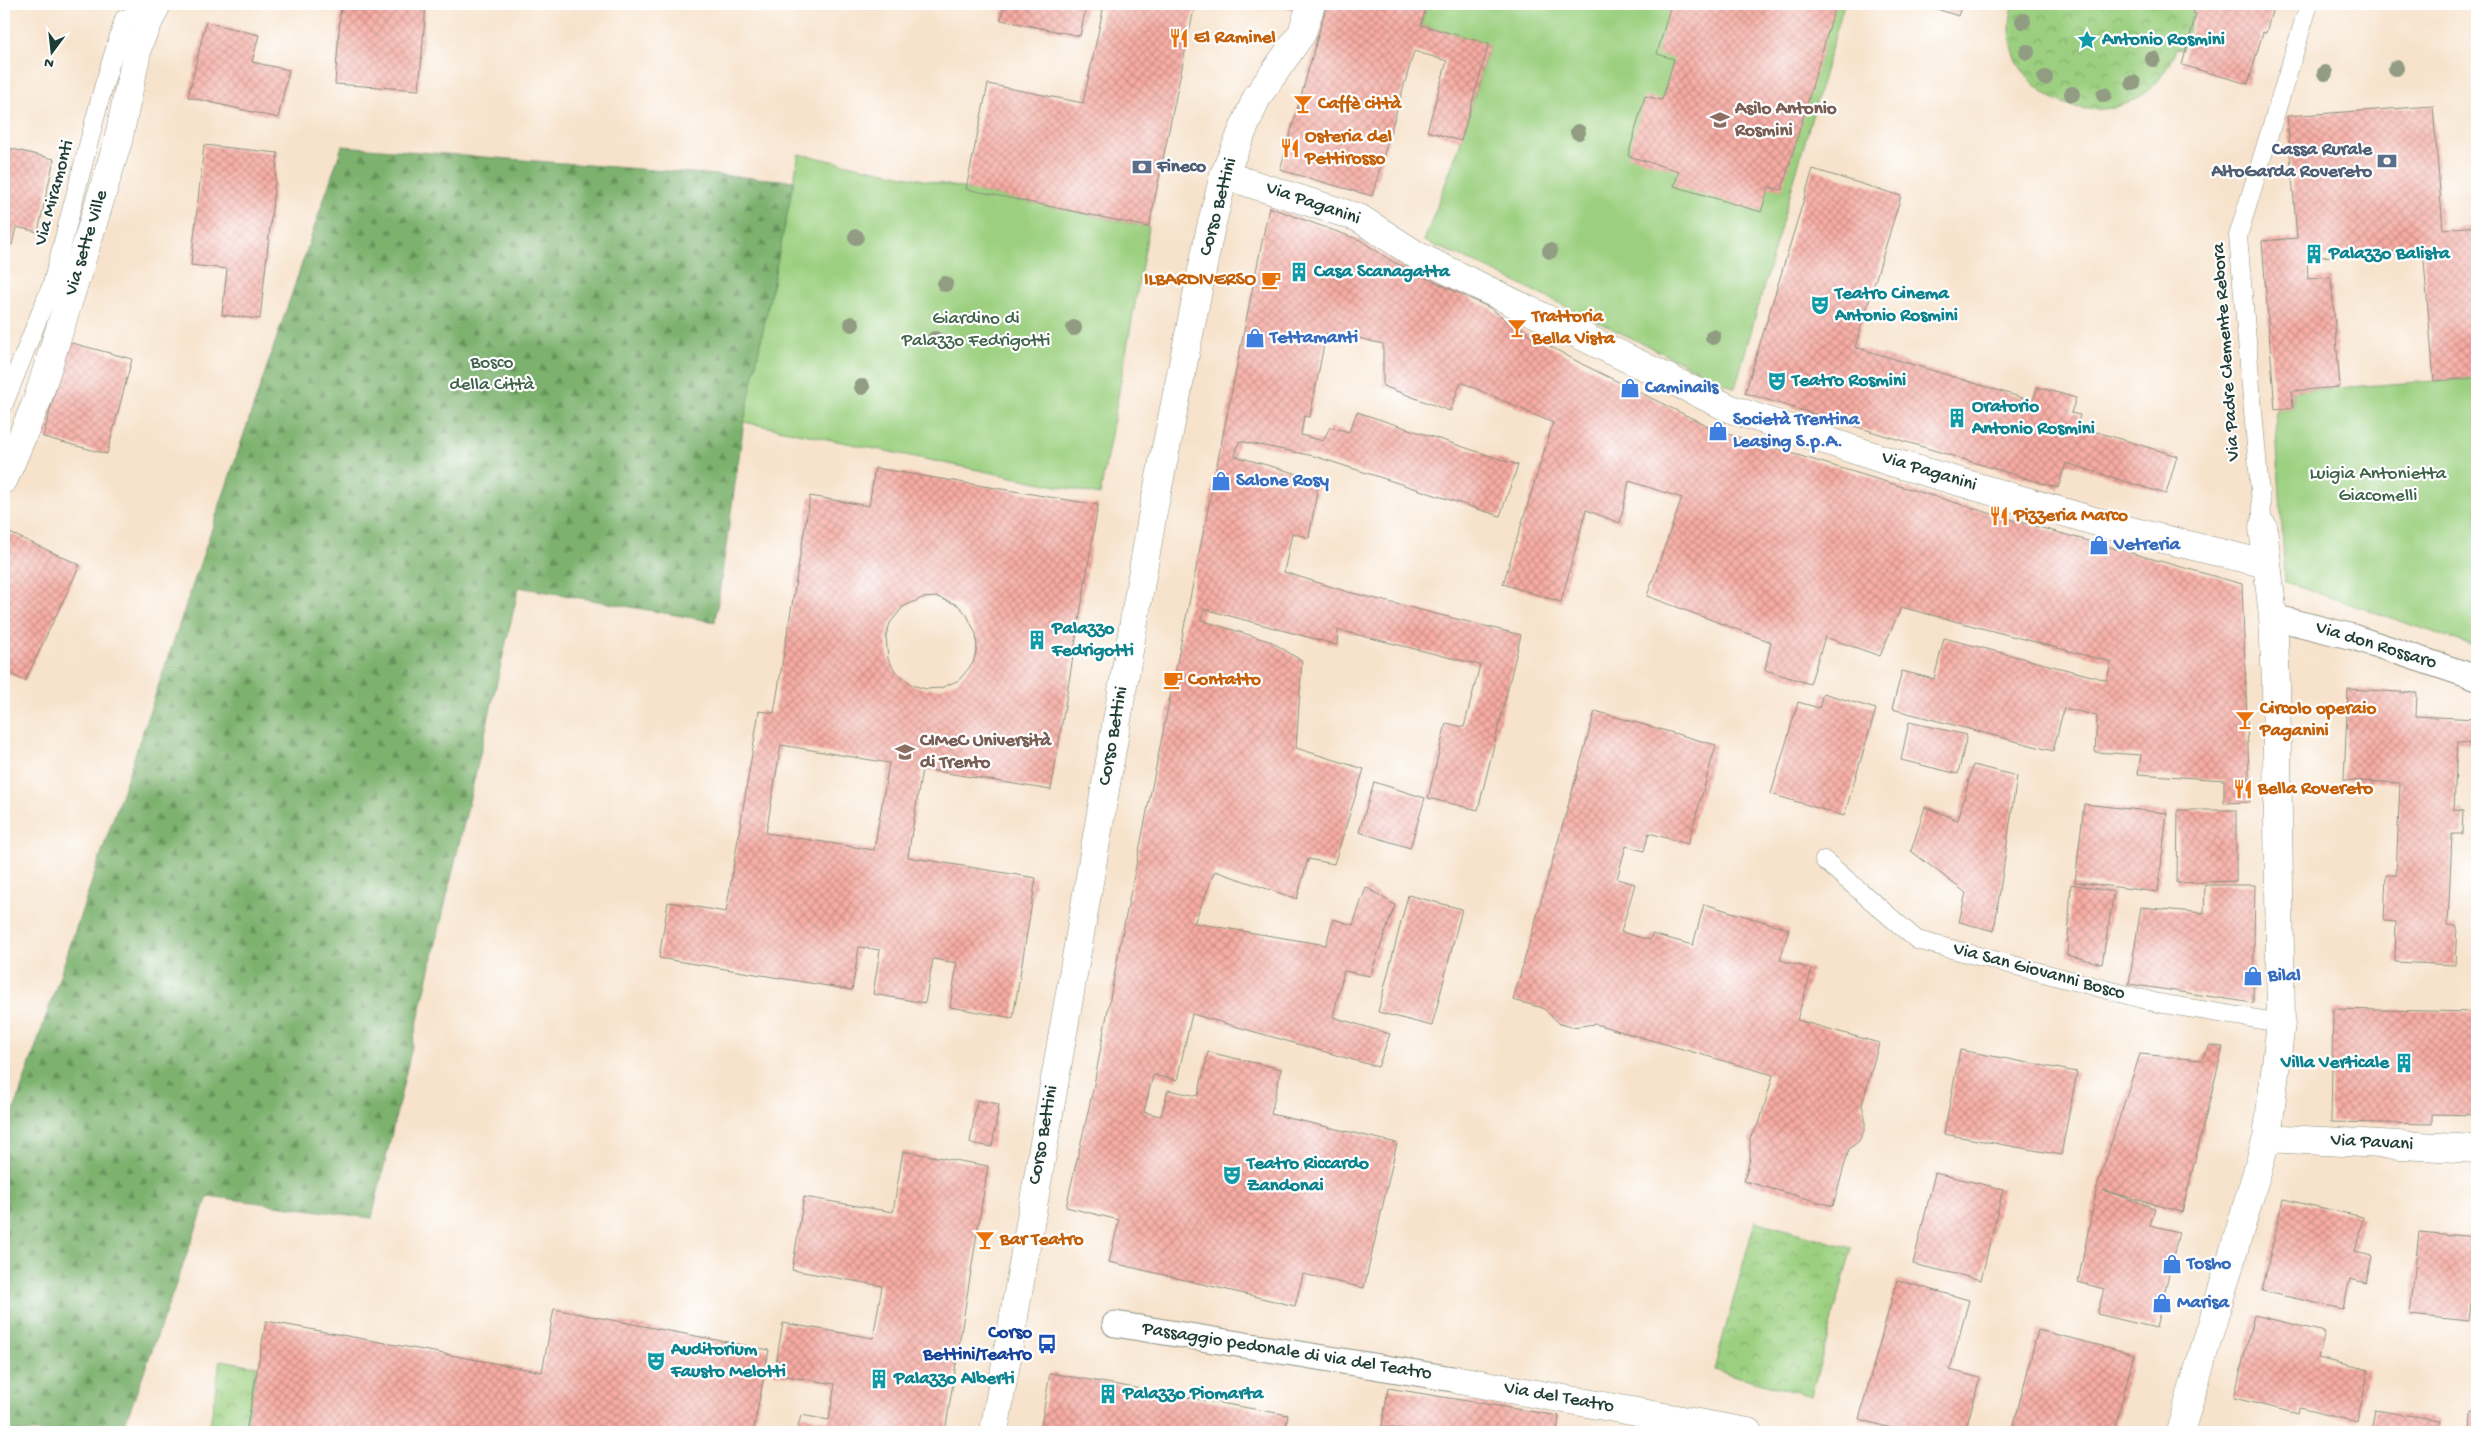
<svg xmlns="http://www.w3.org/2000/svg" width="2481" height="1436" viewBox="0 0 2481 1436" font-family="'Gochi Hand',sans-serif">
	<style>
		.green { fill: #9cd080; stroke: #5e865a }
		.forest { fill: url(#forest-firs); stroke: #4e7851 }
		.park { fill: url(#park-crowns); stroke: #5e865a }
		.building { fill: url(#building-cross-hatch); fill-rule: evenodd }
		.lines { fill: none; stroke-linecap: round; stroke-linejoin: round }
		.service-casing { stroke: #8b9080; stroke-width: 19 }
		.pedestrian-casing { stroke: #8b9080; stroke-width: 27 }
		.minor-casing { stroke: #8b9080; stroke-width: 29 }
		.service { stroke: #fff; stroke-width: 18 }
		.pedestrian { stroke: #fff; stroke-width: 25 }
		.minor { stroke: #fff; stroke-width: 28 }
		.tree { fill: #919c83 }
		.labels { text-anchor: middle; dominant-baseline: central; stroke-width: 4.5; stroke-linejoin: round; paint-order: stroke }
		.food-label { font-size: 19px; font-weight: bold; fill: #c56008; stroke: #fff; text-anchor: start }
		.culture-label { font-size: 19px; font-weight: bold; fill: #0d838f; stroke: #fff; text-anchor: start }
		.education-label { font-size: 19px; font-weight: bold; fill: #785e54; stroke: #fff; text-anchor: start }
		.service-label { font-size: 19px; font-weight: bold; fill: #4e5e75; stroke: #fff; text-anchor: end }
		.street-label { font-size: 19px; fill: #1f3d34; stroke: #fff }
		.park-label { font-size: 19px; fill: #3e6247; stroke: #fff }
		.shop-label { font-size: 19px; font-weight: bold; fill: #366cbe; stroke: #fff; text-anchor: start }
		.transit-label { font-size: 19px; font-weight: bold; fill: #164399; stroke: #fff; text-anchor: end }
	</style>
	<defs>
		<pattern id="forest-firs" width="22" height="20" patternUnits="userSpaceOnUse" patternTransform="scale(1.25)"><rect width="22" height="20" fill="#7db26e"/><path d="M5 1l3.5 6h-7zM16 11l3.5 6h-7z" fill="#66925b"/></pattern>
		<pattern id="park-crowns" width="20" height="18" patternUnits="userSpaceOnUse" patternTransform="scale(1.25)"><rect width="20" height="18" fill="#9cd080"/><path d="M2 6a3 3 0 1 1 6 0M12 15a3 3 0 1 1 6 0" fill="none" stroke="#7faa6a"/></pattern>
		<pattern id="building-cross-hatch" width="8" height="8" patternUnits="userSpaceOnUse" patternTransform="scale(1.25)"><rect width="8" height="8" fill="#f8aca3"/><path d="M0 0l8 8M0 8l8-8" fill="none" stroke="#c88d86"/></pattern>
	</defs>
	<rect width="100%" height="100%" fill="#fff"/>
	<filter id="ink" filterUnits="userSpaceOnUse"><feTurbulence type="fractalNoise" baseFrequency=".02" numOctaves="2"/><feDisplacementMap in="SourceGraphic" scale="10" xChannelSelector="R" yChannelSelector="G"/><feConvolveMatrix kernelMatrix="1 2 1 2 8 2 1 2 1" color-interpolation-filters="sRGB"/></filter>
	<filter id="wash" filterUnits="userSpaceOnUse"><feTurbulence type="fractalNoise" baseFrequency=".0096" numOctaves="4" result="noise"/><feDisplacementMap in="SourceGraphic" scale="20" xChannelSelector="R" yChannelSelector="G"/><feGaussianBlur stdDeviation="1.12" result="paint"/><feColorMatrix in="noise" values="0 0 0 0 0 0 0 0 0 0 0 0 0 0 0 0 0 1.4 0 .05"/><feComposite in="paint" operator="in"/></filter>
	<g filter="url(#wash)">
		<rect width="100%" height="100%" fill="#f7e3cc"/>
		<!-- green -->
		<path class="green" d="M1427,4H1844L1735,388L1476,263L1424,241L1461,141L1489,45L1421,25Z
			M799,154L1149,227L1100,495L744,422Z
			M2477,378V647L2285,582L2275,410L2293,408L2292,391Z
			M1382,1426L1415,1432H1381Z"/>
		<!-- forest -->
		<path class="forest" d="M342,146L794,181L744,422L715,622L519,587L372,1218L208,1196L122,1432H4V1140Z"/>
		<!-- park -->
		<path class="park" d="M2008,4H2196L2183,50L2176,48C2138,157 1987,107 2013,5Z
			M1755,1221L1852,1248L1811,1396L1714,1370Z
			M220,1360L257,1366L246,1432H209Z"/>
		<g id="blocks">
			<!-- building -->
			<path class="building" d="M341,4H426L419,90L335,84Z
				M1004,4H1195L1149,227L966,189L988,84L1083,103L1103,10L1086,7L1080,36L1001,20Z
				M1274,4H1299L1298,10Z
				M1327,4H1427L1421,25L1489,44L1461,141L1427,131L1447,61L1414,51L1372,196L1280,170Z
				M1671,4H1836L1782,190L1769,187L1761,212L1674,186L1679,171L1628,156L1645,96L1662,100L1674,59L1657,54Z
				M1922,4H1962L1958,16Z
				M2196,4H2274L2266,33L2263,32L2248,84L2182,65L2196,14L2193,13Z
				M206,22L259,35L252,62L289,70L278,118L188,97Z
				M2433,106L2443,229L2477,226V378L2434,381L2423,249L2307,258L2308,279L2331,277L2340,387L2292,391L2293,408L2275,410L2262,241L2297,238L2287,116Z
				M204,145L278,153L260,319L222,315L227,269L191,265Z
				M4,147L54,159L38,232L16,227L12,245L4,243Z
				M1813,169L1901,196L1855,347L2033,401L2037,387L2076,398L2071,413L2080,415L2077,426L2177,456L2166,494L2066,463L2058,488L1745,393Z
				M1269,207L1360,240L1393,262L1490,308L1517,328L1582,364L1718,431L1999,516L2242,584L2250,802L2224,803V780L2138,774L2141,755L2095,752L2097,716L2064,708L2053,751L1892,709L1902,671L1934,679L1944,638L2107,680L2111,662L1901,607L1880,656L1825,637L1810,684L1765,670L1771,642L1647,596L1682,498L1629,481L1620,523L1586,510L1561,602L1503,584L1553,423L1461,382L1450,411L1383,386V344L1358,338L1326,334L1310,417L1304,416L1301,435L1323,441L1330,427L1349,432L1357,412L1518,465L1500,516L1314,456L1239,441L1235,456L1319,480L1309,538L1292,533L1284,572L1348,592L1521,635L1478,810L1428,798L1446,723L1464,727L1480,665L1338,630L1337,645L1204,609L1201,620L1272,642L1302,661L1296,748L1364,769L1334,864L1308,859L1297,899L1215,871L1194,923L1326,945L1333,919L1353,925L1366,887L1395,905L1370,976L1344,971L1333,1017L1390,1034L1378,1067L1192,1014L1177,1080L1153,1075L1144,1112L1161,1116L1168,1090L1198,1096L1208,1052L1281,1069L1271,1114L1397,1143L1364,1288L1303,1274L1295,1306L1109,1262L1119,1220L1066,1207L1093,1090L1119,950Z
				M68,342L132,359L107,454L43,437Z
				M875,468L1098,505L1051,790L922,769L908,857L1036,878L1013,1018L950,1007L957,963L933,959L925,1003L873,994L880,950L859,947L852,990L659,958L668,902L726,912L759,711L774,713L810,496L869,506ZM937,597L958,605L967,615L976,634L977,648L973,663L959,680L941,688L926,689L912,685L895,671L888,659L886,637L890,623L903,607L922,598ZM781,745L889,763L874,850L766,833Z
				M10,533L80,565L25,681L4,671V547Z
				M2348,689L2417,693L2416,716L2477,719V744L2457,742L2454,810L2463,811L2462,834H2452L2448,925L2457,926L2455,965L2395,962L2396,922L2384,921L2386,875H2396L2400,783L2344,780Z
				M1823,693L1876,709L1844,816L1771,794L1798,702L1819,708Z
				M1595,711L1716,745L1688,844L1649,833L1644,851L1626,846L1617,879L1635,884L1621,932L1650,940L1652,934L1693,945L1704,904L1789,929L1780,960L1812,969L1797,1020L1879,1043L1862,1105L1865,1117V1129L1859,1141L1849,1149L1833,1206L1744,1181L1750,1159V1138L1760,1121L1773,1075L1595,1024L1572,1027L1560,1024L1543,1008L1513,1000Z
				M1909,722L1967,735L1958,774L1901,760Z
				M1973,765L2017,776L1994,931L1959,922L1966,893L1911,851L1925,807L1958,820Z
				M1374,782L1425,798L1410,848L1359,832Z
				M2084,804L2167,813L2158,892L2075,882Z
				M2178,810H2236V881L2177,883Z
				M2071,884L2114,892L2102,964L2067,955Z
				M2205,885H2255L2253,1003L2129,984L2141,907L2204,913Z
				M1408,895L1462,909L1432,1026L1378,1012Z
				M2333,1009L2477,1012V1115L2432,1114V1124L2331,1122Z
				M2210,1045L2223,1047L2182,1212L2103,1190L2155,1208L2150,1225L2179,1232L2156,1328L2097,1314L2104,1289L2078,1282L2097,1187L2140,1054L2201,1060Z
				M1960,1050L2077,1072L2061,1155L1944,1134Z
				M977,1100L999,1104L992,1147L970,1143Z
				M903,1151L988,1166L945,1432H797L801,1415L829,1420L835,1384L774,1374L783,1323L873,1338L882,1286L792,1270L804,1197L893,1212Z
				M1935,1173L2003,1189L1981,1280L1913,1264Z
				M2283,1199L2363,1217L2355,1252L2372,1256L2366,1283L2350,1279L2343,1309L2262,1291Z
				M2419,1232L2477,1237V1305L2471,1304L2469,1321L2410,1315Z
				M1897,1280L1969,1300L1950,1370L1980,1378L1965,1432H1905L1859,1419Z
				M554,1309L769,1350L753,1432H246L266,1321L542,1372Z
				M2254,1315L2325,1332L2318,1358L2369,1370L2357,1422L2299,1408L2298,1414L2234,1398Z
				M2038,1330L2134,1354L2114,1432H2012Z
				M1050,1373L1288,1415L1285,1432H1040Z
				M1388,1388L1559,1416L1557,1432H1415L1382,1426Z
				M2375,1410L2440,1420L2438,1432H2371Z
				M2471,1411L2477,1412V1432H2470Z"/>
		</g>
	</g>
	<g filter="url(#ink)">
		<use href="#blocks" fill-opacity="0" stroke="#8b9080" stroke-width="1"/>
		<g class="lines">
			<defs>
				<path id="service" d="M4,404L52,284L103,88L124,19L156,7
					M2263,527L2238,236L2309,4
					M1824,860L1917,940L2158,1003L2281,1023"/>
				<path id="pedestrian" d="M2273,617L2353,637L2477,678
					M1115,1324L1459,1380"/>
				<path id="minor" d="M1224,175L1359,218L1418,256L1731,409L1888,461L2111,526L2266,564
					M4,479L37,401L86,246L118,141L139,42L157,4
					M2267,1138L2477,1149
					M1459,1380L1748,1432
					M994,1432L1153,512L1210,231L1224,175L1257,97L1302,33L1311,4
					M2180,1432L2267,1138L2281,1023L2276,684L2273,617L2263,527"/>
			</defs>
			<!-- service casing -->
			<use href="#service" class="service-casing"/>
			<!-- pedestrian casing -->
			<use href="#pedestrian" class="pedestrian-casing"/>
			<!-- minor casing -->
			<use href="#minor" class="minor-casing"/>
			<!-- service -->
			<use href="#service" class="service"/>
			<!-- pedestrian -->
			<use href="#pedestrian" class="pedestrian"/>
			<!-- minor -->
			<use href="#minor" class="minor"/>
		</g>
		<!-- trees -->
		<g class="tree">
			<circle cx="2023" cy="21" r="8"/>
			<circle cx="2027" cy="52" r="8"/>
			<circle cx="2153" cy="59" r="8"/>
			<circle cx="2396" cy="68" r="8"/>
			<circle cx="2325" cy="73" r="8"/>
			<circle cx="2045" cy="78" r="8"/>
			<circle cx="2133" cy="83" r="8"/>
			<circle cx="2072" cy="94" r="8"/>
			<circle cx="2104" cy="95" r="8"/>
			<circle cx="1578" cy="132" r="8"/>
			<circle cx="856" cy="237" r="8"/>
			<circle cx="1550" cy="251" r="8"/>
			<circle cx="945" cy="284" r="8"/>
			<circle cx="852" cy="324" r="8"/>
			<circle cx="1074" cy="328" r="8"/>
			<circle cx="1713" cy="337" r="8"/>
			<circle cx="935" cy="339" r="8"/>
			<circle cx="862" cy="387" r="8"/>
		</g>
	</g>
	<!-- icons -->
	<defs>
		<symbol id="restaurant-bare" viewBox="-9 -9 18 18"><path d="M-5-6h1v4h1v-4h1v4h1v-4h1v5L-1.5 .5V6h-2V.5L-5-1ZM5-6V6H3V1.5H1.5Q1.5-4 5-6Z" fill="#e8710a" stroke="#fff" stroke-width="2.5" paint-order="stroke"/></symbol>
		<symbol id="sight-bare" viewBox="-9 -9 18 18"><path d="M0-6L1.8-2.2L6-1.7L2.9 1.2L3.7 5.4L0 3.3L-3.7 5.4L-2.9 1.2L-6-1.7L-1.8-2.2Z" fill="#0f9aa8" stroke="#fff" stroke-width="2.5" paint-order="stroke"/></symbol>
		<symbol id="bar-bare" viewBox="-9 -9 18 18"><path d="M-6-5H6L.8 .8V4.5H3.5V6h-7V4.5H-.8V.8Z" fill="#e8710a" stroke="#fff" stroke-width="2.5" paint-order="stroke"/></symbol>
		<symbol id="school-bare" viewBox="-9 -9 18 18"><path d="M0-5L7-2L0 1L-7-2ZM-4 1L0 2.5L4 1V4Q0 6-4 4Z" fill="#8d6e63" stroke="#fff" stroke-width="2.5" paint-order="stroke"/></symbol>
		<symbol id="bank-bare" viewBox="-9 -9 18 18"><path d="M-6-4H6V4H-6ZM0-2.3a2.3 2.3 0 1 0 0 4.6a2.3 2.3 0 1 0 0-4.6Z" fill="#5c6f8a" stroke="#fff" stroke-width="2.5" paint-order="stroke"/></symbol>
		<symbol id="building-bare" viewBox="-9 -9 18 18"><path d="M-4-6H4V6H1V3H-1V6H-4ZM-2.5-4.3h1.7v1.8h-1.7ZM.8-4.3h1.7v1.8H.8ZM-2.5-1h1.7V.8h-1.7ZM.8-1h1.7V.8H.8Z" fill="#0f9aa8" stroke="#fff" stroke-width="2.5" paint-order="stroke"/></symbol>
		<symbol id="cafe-bare" viewBox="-9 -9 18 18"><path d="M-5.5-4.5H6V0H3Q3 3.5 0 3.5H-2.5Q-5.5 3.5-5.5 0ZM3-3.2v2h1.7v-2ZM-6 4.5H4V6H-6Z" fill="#e8710a" stroke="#fff" stroke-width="2.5" paint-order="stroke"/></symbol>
		<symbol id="theatre-bare" viewBox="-9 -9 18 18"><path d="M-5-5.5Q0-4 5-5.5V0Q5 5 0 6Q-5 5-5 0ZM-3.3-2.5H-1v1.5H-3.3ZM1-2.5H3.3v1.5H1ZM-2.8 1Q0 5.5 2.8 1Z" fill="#0f9aa8" stroke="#fff" stroke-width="2.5" paint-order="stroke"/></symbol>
		<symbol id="shop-bare" viewBox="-9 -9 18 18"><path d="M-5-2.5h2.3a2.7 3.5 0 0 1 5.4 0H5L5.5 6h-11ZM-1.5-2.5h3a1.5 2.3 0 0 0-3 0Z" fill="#3f7fe0" stroke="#fff" stroke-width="2.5" paint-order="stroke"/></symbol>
		<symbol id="university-bare" viewBox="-9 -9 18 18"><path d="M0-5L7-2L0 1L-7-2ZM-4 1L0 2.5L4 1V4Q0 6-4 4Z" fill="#8d6e63" stroke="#fff" stroke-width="2.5" paint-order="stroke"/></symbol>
		<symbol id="bus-bare" viewBox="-9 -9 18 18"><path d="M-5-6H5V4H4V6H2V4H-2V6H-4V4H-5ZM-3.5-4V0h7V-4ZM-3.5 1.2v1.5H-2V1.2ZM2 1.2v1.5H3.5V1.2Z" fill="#1a4fb4" stroke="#fff" stroke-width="2.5" paint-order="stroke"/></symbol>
	</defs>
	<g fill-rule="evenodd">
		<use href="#restaurant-bare" x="1165" y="24" width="28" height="28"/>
		<use href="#sight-bare" x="2073" y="26" width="28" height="28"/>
		<use href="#bar-bare" x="1289" y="90" width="28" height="28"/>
		<use href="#school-bare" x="1706" y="106" width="28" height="28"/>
		<use href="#restaurant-bare" x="1276" y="134" width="28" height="28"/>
		<use href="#bank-bare" x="2373" y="147" width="28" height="28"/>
		<use href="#bank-bare" x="1128" y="153" width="28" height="28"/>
		<use href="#building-bare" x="2300" y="240" width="28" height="28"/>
		<use href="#building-bare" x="1285" y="258" width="28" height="28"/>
		<use href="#cafe-bare" x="1257" y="266" width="28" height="28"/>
		<use href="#theatre-bare" x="1806" y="291" width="28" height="28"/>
		<use href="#bar-bare" x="1503" y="314" width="28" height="28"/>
		<use href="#shop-bare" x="1241" y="324" width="28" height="28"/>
		<use href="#theatre-bare" x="1763" y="367" width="28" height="28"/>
		<use href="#shop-bare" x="1616" y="374" width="28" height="28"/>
		<use href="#building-bare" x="1943" y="404" width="28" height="28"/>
		<use href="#shop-bare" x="1704" y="417" width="28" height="28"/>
		<use href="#shop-bare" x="1207" y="467" width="28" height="28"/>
		<use href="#restaurant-bare" x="1985" y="502" width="28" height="28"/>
		<use href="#shop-bare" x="2085" y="531" width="28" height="28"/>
		<use href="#building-bare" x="1023" y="626" width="28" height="28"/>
		<use href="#cafe-bare" x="1159" y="666" width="28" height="28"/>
		<use href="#bar-bare" x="2231" y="706" width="28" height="28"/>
		<use href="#university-bare" x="891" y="738" width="28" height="28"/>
		<use href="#restaurant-bare" x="2229" y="775" width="28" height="28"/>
		<use href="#shop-bare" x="2239" y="962" width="28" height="28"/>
		<use href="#building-bare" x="2390" y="1049" width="28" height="28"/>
		<use href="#theatre-bare" x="1218" y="1161" width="28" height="28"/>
		<use href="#bar-bare" x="971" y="1226" width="28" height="28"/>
		<use href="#shop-bare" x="2158" y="1250" width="28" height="28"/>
		<use href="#shop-bare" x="2148" y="1289" width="28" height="28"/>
		<use href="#bus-bare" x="1033" y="1330" width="28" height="28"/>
		<use href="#theatre-bare" x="642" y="1347" width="28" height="28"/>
		<use href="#building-bare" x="865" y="1365" width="28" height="28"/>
		<use href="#building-bare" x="1094" y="1380" width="28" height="28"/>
	</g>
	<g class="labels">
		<!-- food labels -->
		<g class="food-label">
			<text x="1194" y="38">El Raminel</text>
			<text x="1318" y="104">Caffè città</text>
			<text x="1305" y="137">Osteria del<tspan x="1305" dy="22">Pettirosso</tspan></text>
			<text x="1256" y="280" text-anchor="end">ILBARDIVERSO</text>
			<text x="1532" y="317">Trattoria<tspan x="1532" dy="22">Bella Vista</tspan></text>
			<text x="2014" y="516">Pizzeria Marco</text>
			<text x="1188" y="680">Contatto</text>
			<text x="2260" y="709">Circolo operaio<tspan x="2260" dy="22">Paganini</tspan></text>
			<text x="2258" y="789">Bella Rovereto</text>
			<text x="1000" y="1240">Bar Teatro</text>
		</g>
		<!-- culture labels -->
		<g class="culture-label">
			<text x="2102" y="40">Antonio Rosmini</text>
			<text x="2329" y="254">Palazzo Balista</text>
			<text x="1314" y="272">Casa Scanagatta</text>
			<text x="1835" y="294">Teatro Cinema<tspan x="1835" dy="22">Antonio Rosmini</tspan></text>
			<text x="1792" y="381">Teatro Rosmini</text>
			<text x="1972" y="407">Oratorio<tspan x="1972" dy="22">Antonio Rosmini</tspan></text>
			<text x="1052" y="629">Palazzo<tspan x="1052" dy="22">Fedrigotti</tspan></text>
			<text x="2389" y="1063" text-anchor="end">Villa Verticale</text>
			<text x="1247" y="1164">Teatro Riccardo<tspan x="1247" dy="22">Zandonai</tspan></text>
			<text x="671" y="1350">Auditorium<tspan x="671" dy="22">Fausto Melotti</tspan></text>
			<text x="894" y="1379">Palazzo Alberti</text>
			<text x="1123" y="1394">Palazzo Piomarta</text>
		</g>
		<!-- education labels -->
		<g class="education-label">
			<text x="1735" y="109">Asilo Antonio<tspan x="1735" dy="22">Rosmini</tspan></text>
			<text x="920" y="741">CIMeC Università<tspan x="920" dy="22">di Trento</tspan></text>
		</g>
		<!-- service labels -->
		<g class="service-label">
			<text x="2372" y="150">Cassa Rurale<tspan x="2372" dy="22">AltoGarda Rovereto</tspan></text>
			<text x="1157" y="167" text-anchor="start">Fineco</text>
		</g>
		<!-- street labels -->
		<g class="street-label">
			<text transform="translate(55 193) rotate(-75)">Via Miramonti</text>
			<text transform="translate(1313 204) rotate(19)">Via Paganini</text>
			<text transform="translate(1219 207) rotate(-75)">Corso Bettini</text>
			<text transform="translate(87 243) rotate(-73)">Via sette Ville</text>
			<text transform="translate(2227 352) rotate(-94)">Via Padre Clemente Rebora</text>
			<text transform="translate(1929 472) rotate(17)">Via Paganini</text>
			<text transform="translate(2376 646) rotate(17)">Via don Rossaro</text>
			<text transform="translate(1114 736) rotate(-80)">Corso Bettini</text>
			<text transform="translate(2039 972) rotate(15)">Via San Giovanni Bosco</text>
			<text transform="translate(1044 1135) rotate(-80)">Corso Bettini</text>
			<text transform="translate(2372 1143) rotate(3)">Via Pavani</text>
			<text transform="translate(1287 1352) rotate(9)">Passaggio pedonale di via del Teatro</text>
			<text transform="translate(1559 1398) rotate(10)">Via del Teatro</text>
		</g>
		<!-- park labels -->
		<g class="park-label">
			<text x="976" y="319">Giardino di<tspan x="976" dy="22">Palazzo Fedrigotti</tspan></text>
			<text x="492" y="363">Bosco<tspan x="492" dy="22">della Città</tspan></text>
			<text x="2378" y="474">Luigia Antonietta<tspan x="2378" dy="22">Giacomelli</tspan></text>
		</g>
		<!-- shop labels -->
		<g class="shop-label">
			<text x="1270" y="338">Tettamanti</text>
			<text x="1645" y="388">Caminails</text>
			<text x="1733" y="420">Società Trentina<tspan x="1733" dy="22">Leasing S.p.A.</tspan></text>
			<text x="1236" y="481">Salone Rosy</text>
			<text x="2114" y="545">Vetreria</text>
			<text x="2268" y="976">Bilal</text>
			<text x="2187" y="1264">Tosho</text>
			<text x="2177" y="1303">Marisa</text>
		</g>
		<!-- transit labels -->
		<g class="transit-label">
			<text x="1032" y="1333">Corso<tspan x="1032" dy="22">Bettini/Teatro</tspan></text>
		</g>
	</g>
	<!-- margin -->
	<rect width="2481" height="1436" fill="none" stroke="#fff" stroke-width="20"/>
	<!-- north arrow -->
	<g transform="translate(52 52) rotate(195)" stroke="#ffffff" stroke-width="4" paint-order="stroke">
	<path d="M0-4L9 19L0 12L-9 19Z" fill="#1f3d34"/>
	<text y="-8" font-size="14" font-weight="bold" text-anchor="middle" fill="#1f3d34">N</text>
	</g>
</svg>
